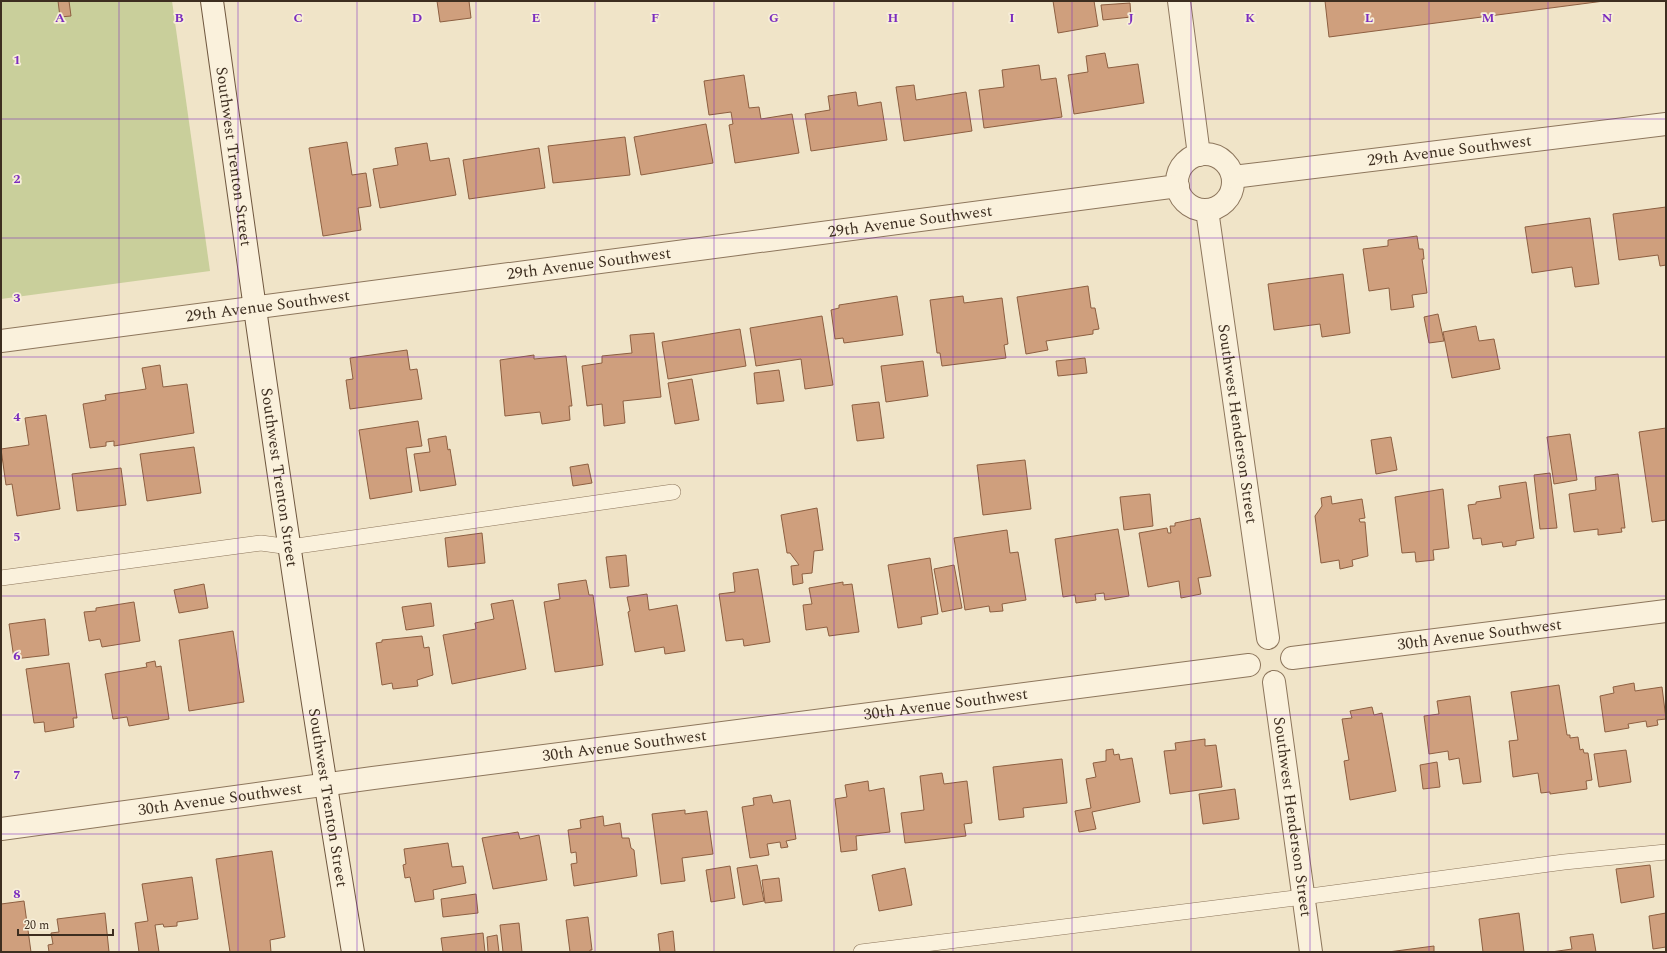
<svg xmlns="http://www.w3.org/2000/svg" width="1667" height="953" viewBox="0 0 1667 953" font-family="Spectral,serif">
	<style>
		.green { fill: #c9cf9b }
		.building { fill: #cf9f7d; stroke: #8d5f41 }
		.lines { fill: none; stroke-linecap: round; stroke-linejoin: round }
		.lane-casing { stroke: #8d765c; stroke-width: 16 }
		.street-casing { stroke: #8d765c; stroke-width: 24 }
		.secondary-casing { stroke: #6f573f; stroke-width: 24 }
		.lane { stroke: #faf1dc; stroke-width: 15 }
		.street { stroke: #faf1dc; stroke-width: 22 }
		.secondary { stroke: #faf1dc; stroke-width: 22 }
		.grid { fill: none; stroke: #7b2cbf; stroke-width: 1; stroke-opacity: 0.55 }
		.labels { text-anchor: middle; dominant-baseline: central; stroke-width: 3.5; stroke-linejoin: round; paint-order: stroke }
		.street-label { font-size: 16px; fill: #3d2e20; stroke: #f7eed8 }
		.grid-label { font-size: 13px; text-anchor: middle; font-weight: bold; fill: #7b2cbf; stroke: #f7eed8; stroke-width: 3.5; stroke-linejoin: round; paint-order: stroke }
	</style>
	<rect width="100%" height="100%" fill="#f0e4c8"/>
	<!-- green -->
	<path class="green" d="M1,1H172L210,271L1,299Z"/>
	<!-- building -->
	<path class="building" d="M58,1H69L71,16L60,17Z
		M437,1H469L471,18L440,22Z
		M1053,1H1094L1098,26L1058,33Z
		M1325,1H1604L1329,37Z
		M1130,3L1131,17L1103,20L1101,5Z
		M1105,53L1108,68L1138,64L1144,103L1074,114L1068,75L1088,72L1086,56Z
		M1039,65L1041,80L1056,78L1062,117L984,128L979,90L1004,87L1002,70Z
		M744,75L749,108L759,107L761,119L792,114L799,153L735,163L729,125L733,124L731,112L709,115L704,81Z
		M914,85L916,100L966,92L972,131L904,141L896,87Z
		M856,92L858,106L881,102L887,140L811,151L805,114L830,110L828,96Z
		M706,124L713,163L641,175L634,137Z
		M625,137L630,175L553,183L548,146Z
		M347,142L352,175L366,173L371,206L358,208L361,230L323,236L309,148Z
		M427,143L430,161L449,158L456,195L380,208L373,169L398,165L395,148Z
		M539,148L545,188L469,199L463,160Z
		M1666,207V265L1660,266L1658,255L1619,260L1613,214Z
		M1590,218L1599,284L1575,287L1572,267L1532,273L1525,227Z
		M1417,236L1419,249H1423L1424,259H1422L1427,293L1412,295L1414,307L1391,310L1389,288L1369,291L1363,249L1388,246V240Z
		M1343,274L1350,333L1322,337L1320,324L1274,330L1268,284Z
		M1088,286L1091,308H1095L1099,329L1093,330V334L1046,341L1048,350L1026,354L1017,297Z
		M897,296L903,335L844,343L843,338L835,339L831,310L839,308V305Z
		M963,296L964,303L1002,298L1008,344L1004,345L1006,358L942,366L940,353H937L930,300Z
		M1438,314L1444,341L1429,343L1424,317Z
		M822,316L833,385L805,389L801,359L756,366L750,328Z
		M1476,326L1479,341L1494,339L1500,369L1452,378L1443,332Z
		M740,329L746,366L668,379L662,342Z
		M654,333L661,397L623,401L625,423L604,426L602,404L587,406L582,366L602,363V356L632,353L630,335Z
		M407,350L410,370L417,369L422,399L350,409L346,380L353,379L350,358Z
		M534,355V359L566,356L572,406H569L570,420L542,424L540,412L505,416L500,360Z
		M1085,358L1087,373L1058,376L1056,361Z
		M923,361L928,396L886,402L881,366Z
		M160,365L163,387L187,384L194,433L114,446V441L106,442V446L90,448L83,404L106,400L105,395L146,389L142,368Z
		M779,370L784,401L757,404L754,373Z
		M692,379L699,420L675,424L668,383Z
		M879,402L884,438L857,441L852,405Z
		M46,415L60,509L17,516L12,484L6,485L1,449L29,445L25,418Z
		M418,421L422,446L406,448L412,492L370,499L359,430Z
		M1666,428V520L1652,522L1639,432Z
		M1570,434L1577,480L1554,484L1547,437Z
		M446,436L448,450L450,449L456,485L420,491L414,454L430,452L428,439Z
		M1391,437L1397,470L1376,474L1371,440Z
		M194,447L201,493L147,501L140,454Z
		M1025,460L1031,509L983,515L977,465Z
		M588,464L592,483L573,486L570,467Z
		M121,468L126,505L77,511L72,474Z
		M1550,473L1557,528L1540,529L1534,475Z
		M1618,474L1625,528H1621L1622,532L1598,535V529L1574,532L1569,494L1596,490L1595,477Z
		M1526,482L1534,538L1516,541V545L1503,547L1502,542L1482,545L1481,538L1473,539L1468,505L1476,504V502L1501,498L1499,486Z
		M1443,489L1449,548L1433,550L1434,560L1416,562L1415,552L1402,553L1395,497Z
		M1150,494L1153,526L1124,530L1120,497Z
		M1331,496L1332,504L1362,499L1365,518L1359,519L1360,522H1365L1368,556L1352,560L1353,566L1340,569L1339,560L1321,563L1315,516L1322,506L1321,498Z
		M817,508L823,550L814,551L812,573L802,574L803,583L793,585L791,566L799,565L790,553H787L781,515Z
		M1200,518L1211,576L1198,578L1201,594L1181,598L1179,581L1148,587L1139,533L1167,528L1168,533H1171L1170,526H1175V523Z
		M1118,529L1129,596L1105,600L1104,593L1095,594L1096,600L1076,603L1075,595L1063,597L1055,539Z
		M1007,530L1010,553L1018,552L1026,600L1002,604L1003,611L990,612L989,606L965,610L954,538Z
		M482,533L485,563L448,567L445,538Z
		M626,555L629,586L610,588L606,557Z
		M930,558L938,614L921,617L922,624L898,628L888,565Z
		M954,565L962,608L942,612L934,569Z
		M758,569L770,642L744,646L743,639L726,641L719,594L735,592L733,573Z
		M586,580L589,595H593L603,665L555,672L544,602L560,599L558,584Z
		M843,582V585L852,584L859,632L829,636L827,627L806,630L803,605L812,604L809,588Z
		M204,584L208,608L179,613L174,590Z
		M647,594L649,610L677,605L685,651L665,654L664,647L635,652L628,612L630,611L627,597Z
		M513,600L526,669L452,684L443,635L476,629L475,623L494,619L491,604Z
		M134,602L140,641L102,647L100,639L89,641L84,612L96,611V608Z
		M431,603L434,626L406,630L402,607Z
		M45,619L49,655L14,659L9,624Z
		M233,631L244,702L189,711L179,640Z
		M422,636L424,648L429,647L433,675L417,680L418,686L393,689L392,683L382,685L376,643L382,642V640Z
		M155,661L156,667L161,666L169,719L129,726L127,717L113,719L105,674L147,667L146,663Z
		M69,663L77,718H73L74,727L45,732L44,722L34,723L26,669Z
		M1634,683L1635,691L1662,687L1666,719L1657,720L1658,725L1647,727L1646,721L1628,724L1629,728L1605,732L1600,696L1614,693L1613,687Z
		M1559,685L1567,735H1570V738L1578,737L1580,750L1583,749L1584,753H1588L1592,780L1586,781L1587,789L1550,794V792L1541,793L1538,773L1513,777L1509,741L1518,740L1511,692Z
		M1470,696L1481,782L1463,784L1459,758L1449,760L1448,751L1429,754L1424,716L1439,714L1437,701Z
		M1372,707L1374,715L1382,713L1396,791L1350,800L1344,761L1349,760L1342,719L1352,718L1350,711Z
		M1205,739V746L1216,745L1222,787L1170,794L1164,751L1176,750L1175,743Z
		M1113,749L1114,755L1119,754L1120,760L1132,758L1140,802L1092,812L1096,829L1079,832L1075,811L1091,808L1086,779L1096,777L1093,763L1106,761V750Z
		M1626,750L1631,782L1599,787L1594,754Z
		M1062,759L1067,803L1023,808L1024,817L999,820L993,767Z
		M1437,762L1440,787L1423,789L1420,765Z
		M942,773L944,784L967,781L972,823L964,824L966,836L905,843L901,813L924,810L920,776Z
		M868,781L869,791L884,788L890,832L856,836L857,850L841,852L835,799L847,797L845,785Z
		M1235,789L1239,819L1203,824L1199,794Z
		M771,795L773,803L790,800L796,839L786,841L788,847L781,848L780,842L767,844L769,855L750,858L742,807L754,805L753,798Z
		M685,810V814L707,811L713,854L682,858L685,881L661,884L652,814Z
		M603,816L604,826L620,823L622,838H629L631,848L634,850L637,876L574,886L571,864L577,863L576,852L571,853L568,830L581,828L580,820Z
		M518,832L520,839L539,835L547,880L493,889L482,838Z
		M448,843L452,867L463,866L466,883L433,890L434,899L415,902L410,877L405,878L403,865L406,864L404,849Z
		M272,851L285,937L270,940L271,952H230L216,859Z
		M757,865L764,901L743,905L737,868Z
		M1650,865L1654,897L1621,903L1616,869Z
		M730,866L735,898L711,902L706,870Z
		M905,868L912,905L879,911L872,875Z
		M192,877L198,919L177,922V926L164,927L163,924L155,925L159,952H139L135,923L148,921L142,884Z
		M779,878L782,901L765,903L762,880Z
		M476,894L478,913L443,917L441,899Z
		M24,901L31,952H1V904Z
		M105,913L109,952H49L48,945L53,944L51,933L59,932L57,919Z
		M1519,913L1524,952H1483L1479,919Z
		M1666,913V947L1653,949L1649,916Z
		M588,917L592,950H590V952H570L566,920Z
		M519,923L522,952H503L500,925Z
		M673,931L675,952H660L658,934Z
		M483,933L485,952H443L441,938Z
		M1593,934L1596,952H1551L1572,949L1570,937Z
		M497,935L499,952H488L487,937Z
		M1434,946V952H1388Z"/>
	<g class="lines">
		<defs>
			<path id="lane" d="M1,578L261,543L290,547L673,492
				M861,952L1303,897L1564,862L1666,852"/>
			<g id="street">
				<path d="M1179,1L1199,155"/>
				<circle cx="1205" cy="182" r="28"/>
				<path id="s1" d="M1233,177L1666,124"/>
				<path id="s2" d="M1207,210L1268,638"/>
				<path id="s3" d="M1,341L1178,186"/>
				<path id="s4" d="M1292,658L1666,611"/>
				<path id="s5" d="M1274,682L1311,952"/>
				<path id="s6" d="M1,829L373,778L1249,665"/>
			</g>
			<g id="secondary">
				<path id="s7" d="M212,1C256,318 300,636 353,952"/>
			</g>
		</defs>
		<!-- lane casing -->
		<use href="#lane" class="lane-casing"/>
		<!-- street casing -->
		<use href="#street" class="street-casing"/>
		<!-- secondary casing -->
		<use href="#secondary" class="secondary-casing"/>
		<!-- lane -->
		<use href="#lane" class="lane"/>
		<!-- street -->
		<use href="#street" class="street"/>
		<!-- secondary -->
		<use href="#secondary" class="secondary"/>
	</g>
	<!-- grid -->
	<path class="grid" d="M119,1V952M238,1V952M357,1V952M476,1V952M595,1V952M714,1V952M834,1V952M953,1V952M1072,1V952M1191,1V952M1310,1V952M1429,1V952M1548,1V952M1,119H1666M1,238H1666M1,357H1666M1,476H1666M1,596H1666M1,715H1666M1,834H1666"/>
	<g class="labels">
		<!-- street labels -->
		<g class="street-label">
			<text stroke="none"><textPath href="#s1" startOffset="218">29th Avenue Southwest</textPath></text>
			<text stroke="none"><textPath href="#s7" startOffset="157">Southwest Trenton Street</textPath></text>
			<text stroke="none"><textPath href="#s3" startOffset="917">29th Avenue Southwest</textPath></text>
			<text stroke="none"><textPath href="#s3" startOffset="593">29th Avenue Southwest</textPath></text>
			<text stroke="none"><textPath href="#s3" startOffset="269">29th Avenue Southwest</textPath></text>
			<text stroke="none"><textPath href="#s2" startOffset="216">Southwest Henderson Street</textPath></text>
			<text stroke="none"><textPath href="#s7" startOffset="481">Southwest Trenton Street</textPath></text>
			<text stroke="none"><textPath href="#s4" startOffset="189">30th Avenue Southwest</textPath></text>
			<text stroke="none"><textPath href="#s6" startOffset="953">30th Avenue Southwest</textPath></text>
			<text stroke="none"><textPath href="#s6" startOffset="629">30th Avenue Southwest</textPath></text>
			<text stroke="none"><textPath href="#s7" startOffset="805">Southwest Trenton Street</textPath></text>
			<text stroke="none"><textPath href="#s6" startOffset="221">30th Avenue Southwest</textPath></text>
			<text stroke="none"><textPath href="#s5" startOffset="136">Southwest Henderson Street</textPath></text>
		</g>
	</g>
	<g class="grid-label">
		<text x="60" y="22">A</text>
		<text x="179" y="22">B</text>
		<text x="298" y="22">C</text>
		<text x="417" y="22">D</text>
		<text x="536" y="22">E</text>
		<text x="655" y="22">F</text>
		<text x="774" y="22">G</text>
		<text x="893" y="22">H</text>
		<text x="1012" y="22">I</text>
		<text x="1131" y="22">J</text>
		<text x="1250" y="22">K</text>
		<text x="1369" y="22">L</text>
		<text x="1488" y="22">M</text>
		<text x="1607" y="22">N</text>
		<text x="17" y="64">1</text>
		<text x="17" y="183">2</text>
		<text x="17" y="302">3</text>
		<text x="17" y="421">4</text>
		<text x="17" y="541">5</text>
		<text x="17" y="660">6</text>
		<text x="17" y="779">7</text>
		<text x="17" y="898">8</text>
	</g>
	<!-- border -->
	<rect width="1667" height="953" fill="none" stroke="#3d2e20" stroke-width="4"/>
	<!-- scale -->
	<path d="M18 929v6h95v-6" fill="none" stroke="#3d2e20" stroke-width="2"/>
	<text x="24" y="929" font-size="12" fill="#3d2e20" stroke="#f7eed8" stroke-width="3" paint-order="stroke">20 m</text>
</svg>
